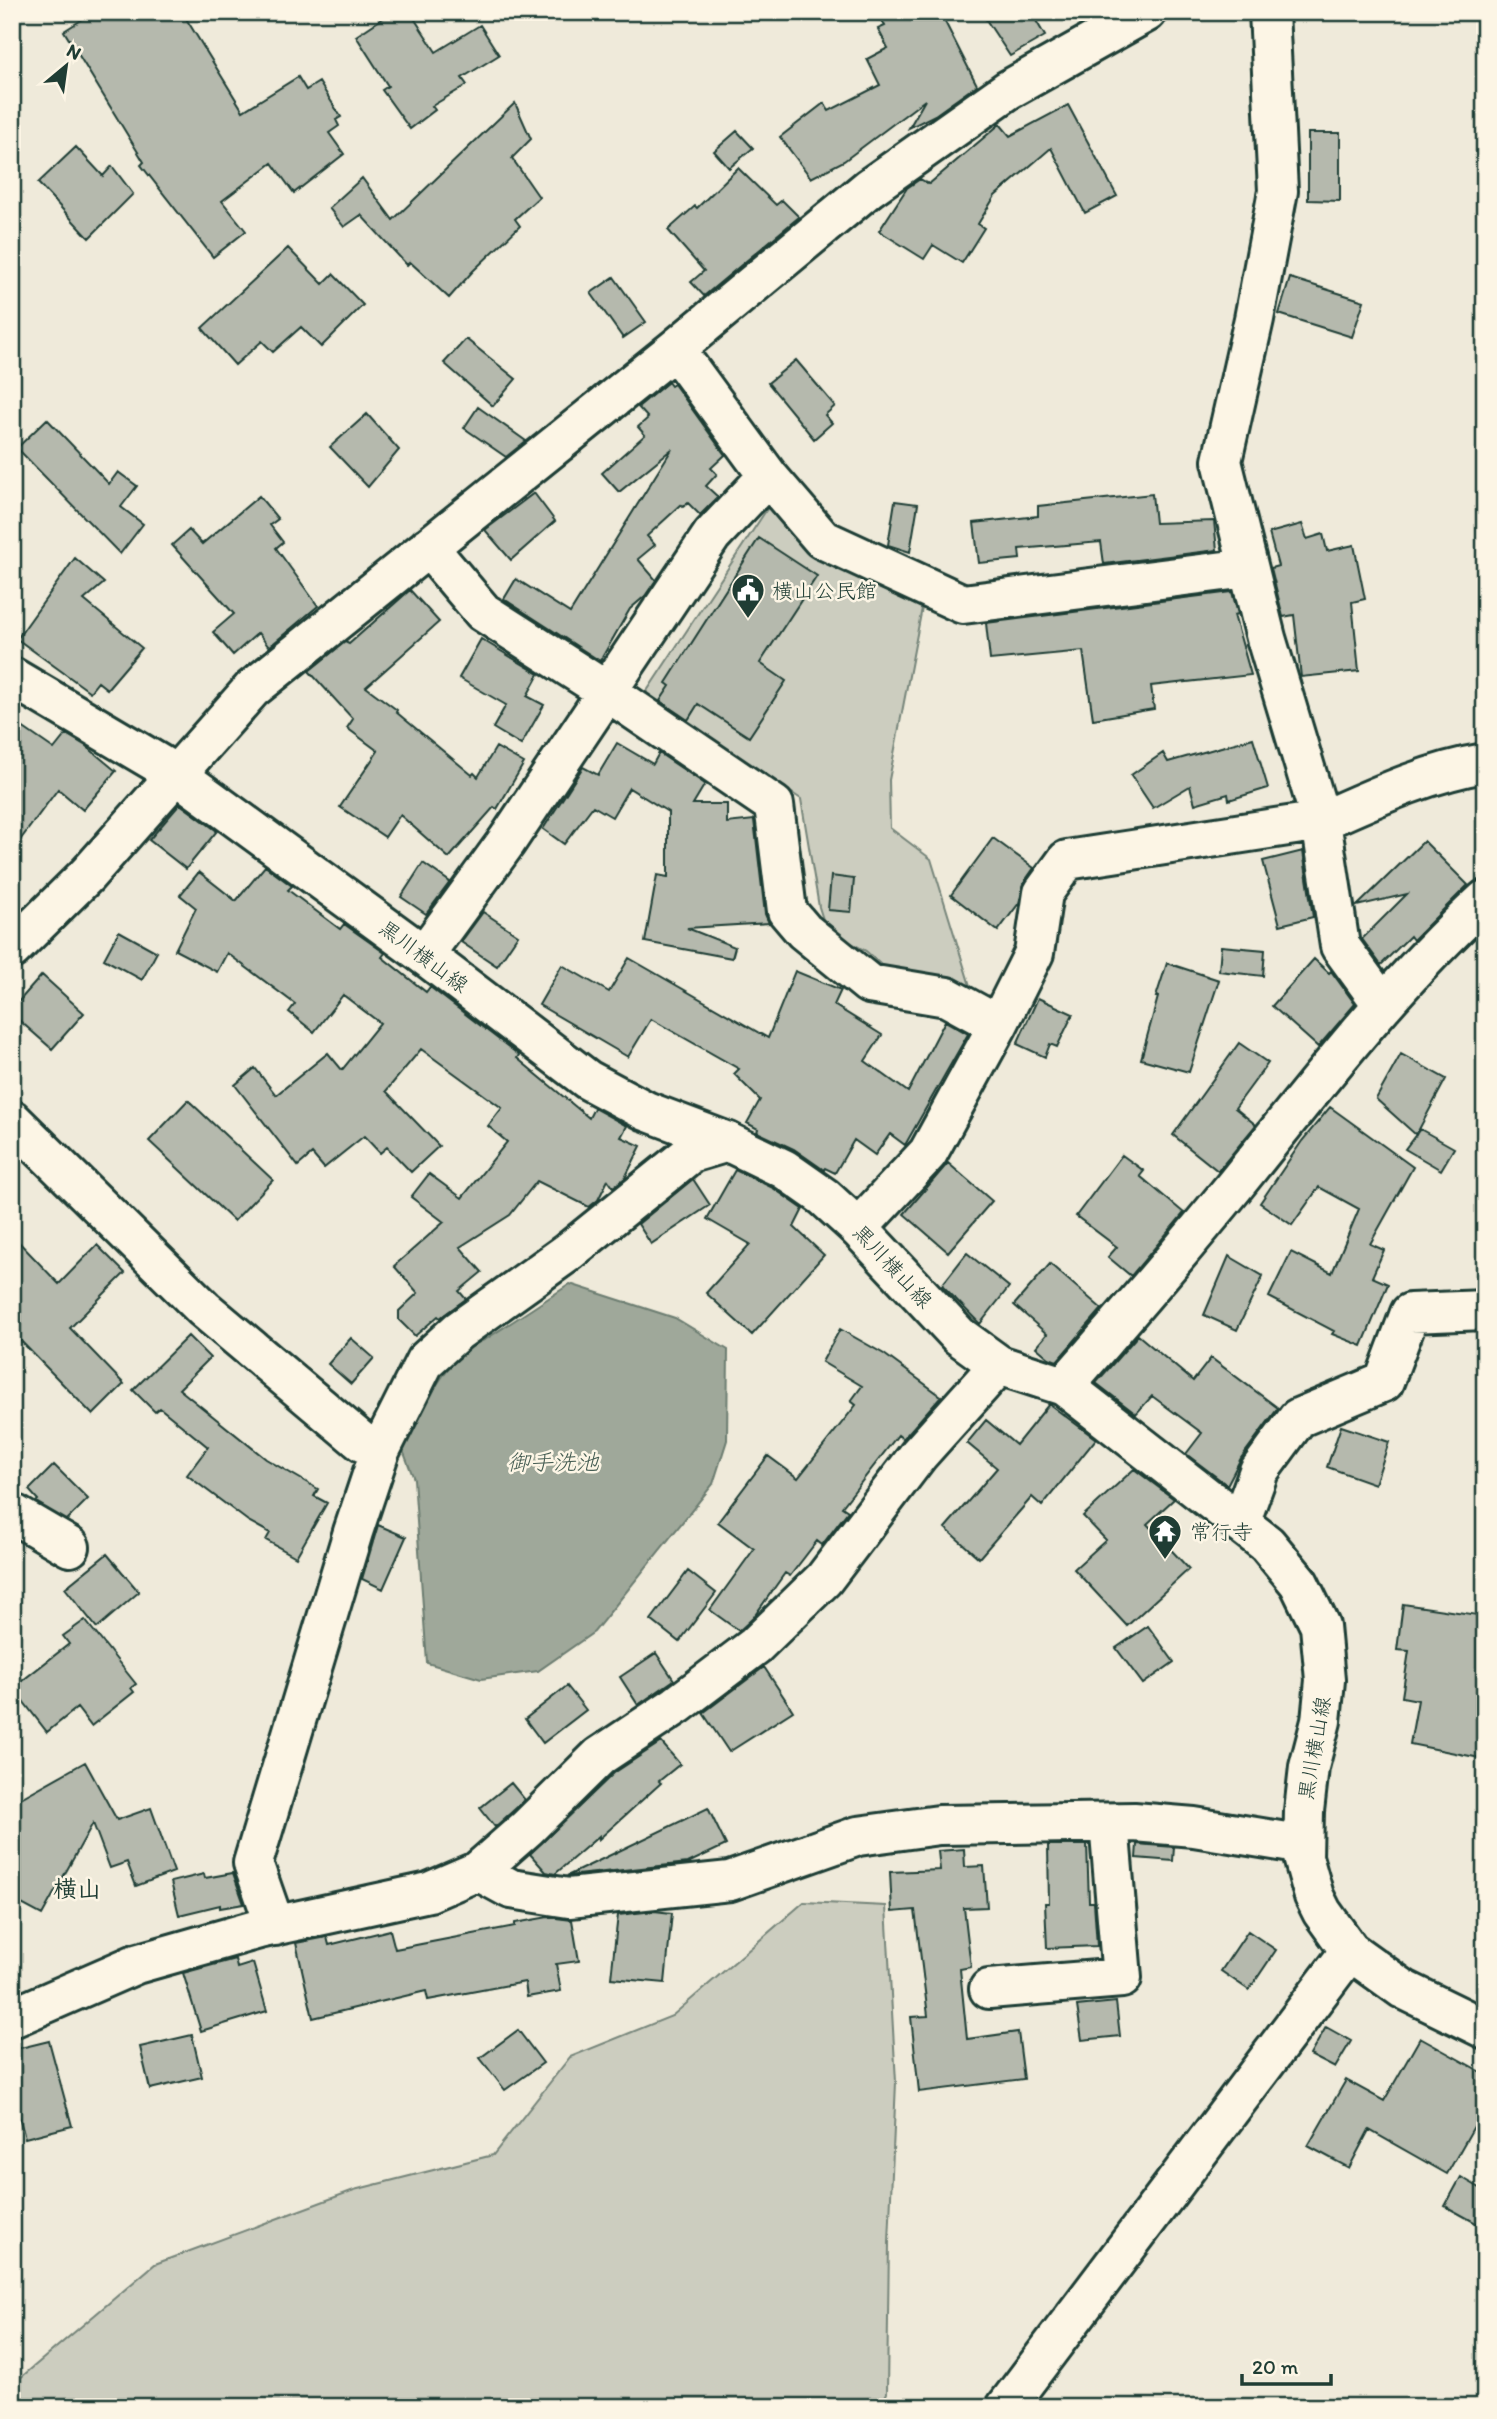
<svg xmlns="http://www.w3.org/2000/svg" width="1497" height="2419" viewBox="0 0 1497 2419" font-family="Itim,'Klee One',sans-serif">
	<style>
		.green { fill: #cccdbf; stroke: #76857a; stroke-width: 2 }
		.water { fill: #9fa89a; stroke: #6c7d71; stroke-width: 2 }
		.building { fill: #b5b9ad; stroke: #1f3d34; stroke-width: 2 }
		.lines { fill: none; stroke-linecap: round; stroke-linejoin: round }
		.minor-casing { stroke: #1f3d34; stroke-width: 44 }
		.major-casing { stroke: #1f3d34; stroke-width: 44 }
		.minor { stroke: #fcf5e5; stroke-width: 38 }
		.major { stroke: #fcf5e5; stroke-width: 38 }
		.labels { text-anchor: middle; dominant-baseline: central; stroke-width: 5; stroke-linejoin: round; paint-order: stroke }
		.poi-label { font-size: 21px; fill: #1f3d34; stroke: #fcf5e5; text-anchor: start }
		.street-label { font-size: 21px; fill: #1f3d34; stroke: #fcf5e5 }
		.water-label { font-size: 23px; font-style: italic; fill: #455d53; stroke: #fcf5e5 }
		.quarter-label { font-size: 24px; font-weight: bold; fill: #1f3d34; stroke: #fcf5e5 }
	</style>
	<rect width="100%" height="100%" fill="#efeada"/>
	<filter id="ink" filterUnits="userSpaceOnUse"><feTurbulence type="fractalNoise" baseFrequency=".0143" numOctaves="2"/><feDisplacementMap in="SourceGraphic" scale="14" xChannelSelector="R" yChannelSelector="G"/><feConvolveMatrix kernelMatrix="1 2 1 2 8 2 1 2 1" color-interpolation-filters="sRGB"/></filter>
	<g filter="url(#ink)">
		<!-- green -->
		<path class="green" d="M773,500L816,558L922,608L889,780L890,828L931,859L971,989L891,974L866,951L826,929L819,907L801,799L645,694Z
			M804,1902L886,1906L896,2082L889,2242L887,2393L880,2407H12V2385L155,2264L354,2190L493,2155L570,2057L672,2016Z"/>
		<!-- water -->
		<path class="water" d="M570,1284L675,1318L728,1350L727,1440L713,1484L594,1632L538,1671L481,1679L427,1663L414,1479L399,1440L460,1351L486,1339Z"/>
		<!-- building -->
		<path class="building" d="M94,12H182L243,111L298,77L306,90L319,82L341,117L336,120L339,126L329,133L344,154L294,193L272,163L222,201L246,231L213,257L141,165L144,162L64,31Z
			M392,12H410L436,52L480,25L499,55L462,78L467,85L432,106L435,110L410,129L382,90L388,86L356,36Z
			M878,12H940L977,85L935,115L909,128L925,100L844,161L811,178L780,137L824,103L829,111L880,85L867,59L888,48L878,29L885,26Z
			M981,12H1031L1045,36L1010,56Z
			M515,103L531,139L512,158L539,197L515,219L520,226L473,271L449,298L410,262L407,265L361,215L344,227L329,208L362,178L393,220Z
			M1068,105L1117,196L1085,213L1051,148L995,196L978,224L984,228L962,263L933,245L924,259L879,231L907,188L920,179L929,184L1000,124L1010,136Z
			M737,131L753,148L729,168L714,151Z
			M1308,133H1340V201L1308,200Z
			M76,147L103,176L112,166L133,194L89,238L38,183Z
			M738,168L776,205L782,200L799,217L704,296L691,282L704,271L668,230L695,206L697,208Z
			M288,248L323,284L333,274L363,305L321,347L301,327L273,352L262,341L235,365L202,328Z
			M614,277L646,322L623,338L591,293Z
			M1290,278L1364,301L1352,337L1279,314Z
			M466,339L516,379L493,406L444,363Z
			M796,360L835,406L825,415L832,423L814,439L768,383Z
			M668,382L671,386L674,384L725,455L711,468L717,474L706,486L718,497L700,515L688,503L683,507L681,505L647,536L655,545L638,559L656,580L645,596L630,609L600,661L504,599L516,579L570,613L672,449L619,492L602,473L645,435L638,427L648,418L638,407Z
			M478,407L526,441L506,457L464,428Z
			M367,414L399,450L368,487L330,447Z
			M47,419L109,484L118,472L137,486L121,507L143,524L120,554L17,448Z
			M534,493L555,521L511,560L485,530Z
			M1152,494L1155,523L1214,521L1217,550L1104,564L1101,542L1019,549L1020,559L979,563L974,523L1038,516V506Z
			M259,496L278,519L270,525L283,542L276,548L318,606L269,647L258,633L233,655L213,632L234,614L172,545L189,530L202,544Z
			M895,501L918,504L910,552L888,545Z
			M1302,524L1307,539L1323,534L1327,551L1354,545L1365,599L1352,602L1359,671L1301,677L1294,615L1283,617L1271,568L1278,566L1269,533Z
			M759,538L817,576L760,663L786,681L749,737L698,704L688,720L660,701L670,686L666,683Z
			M75,558L104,583L84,600L142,648L107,689L98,682L90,692L17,639Z
			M410,590L439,622L366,687L397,710L396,712L472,775L474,773L478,777L496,747L524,763L497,809L494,807L449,858L400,815L385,837L340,807L378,751L347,728L353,719L309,671L345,642L349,644Z
			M1232,592L1238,614L1234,615L1251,675L1151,686L1154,709L1093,719L1083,651L990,660L986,623Z
			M481,639L539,674L527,696L544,705L521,745L493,728L506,705L459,678Z
			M12,720L54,749L66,734L86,746L116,771L83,810L58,789L12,851Z
			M1253,738L1268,788L1229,800L1228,794L1195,804L1190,786L1153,808L1131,775L1163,753L1168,762Z
			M617,743L653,764L659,753L705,784L693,804H727V823L754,820L765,914L769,923L687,928L735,947L732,958L645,942L657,875L668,877V812L629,788L612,817L593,806L564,844L543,829L583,767L598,775Z
			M180,804L217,831L186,869L149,840Z
			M993,838L1034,868L1025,881L1019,903L998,931L951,895Z
			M1424,841L1468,885L1413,940L1410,936L1381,965L1362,939L1407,894L1357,906Z
			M1303,851L1313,917L1280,925L1263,861Z
			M423,863L450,882L426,914L401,897Z
			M265,866L292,886L288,890L340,929L344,924L385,953L382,957L426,992L430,987L519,1055L517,1058L589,1118L594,1108L627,1126L621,1137L641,1146L625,1178L613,1187L608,1180L598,1200L589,1207L537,1181L510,1215L460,1247L482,1272L459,1291L466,1299L440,1318L438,1316L415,1336L399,1320V1311L418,1293L394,1266L444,1222L411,1197L429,1174L462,1198L507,1142L488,1126L502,1108L421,1049L386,1091L439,1146L411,1172L387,1147L380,1153L364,1136L324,1168L312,1154L298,1166L235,1085L255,1068L276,1095L328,1053L342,1070L380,1023L343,995L314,1032L289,1012L295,1004L227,953L217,972L175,950L196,908L180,895L199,872L236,901Z
			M831,876L854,879L851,912L828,910Z
			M483,912L518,935L497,966L461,942Z
			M119,931L157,952L142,980L104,959Z
			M1221,946L1265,950L1263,976L1219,971Z
			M629,958L768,1038L795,971L841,990L834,1005L882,1035L865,1061L908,1092L945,1021L968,1034L905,1145L890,1134L875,1155L854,1140L835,1173L825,1168L824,1170L794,1149L757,1132L758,1129L747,1123L760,1100L734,1074L739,1069L651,1019L628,1057L539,1005L562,965L609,992Z
			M1314,959L1329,973L1331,971L1355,1004L1318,1047L1272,1006Z
			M1167,963L1219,980L1189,1072L1141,1059L1158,997H1156Z
			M42,975L84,1013L52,1049L12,1014V1009Z
			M1038,998L1073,1014L1057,1047L1050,1044L1045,1057L1017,1044Z
			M1239,1043L1268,1063L1235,1108L1256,1125L1218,1171L1173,1135Z
			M1401,1054L1446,1079L1416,1135L1376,1099Z
			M188,1100L273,1180L234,1221L149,1141Z
			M1330,1107L1413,1167L1370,1244L1384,1250L1372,1277L1388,1284L1362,1346L1332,1334L1334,1331L1269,1297L1291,1252L1332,1273L1359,1209L1319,1187L1292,1225L1260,1203L1302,1141Z
			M1420,1129L1454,1148L1441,1170L1405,1149Z
			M1122,1155L1144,1171L1140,1176L1184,1213L1131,1276L1108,1257L1117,1247L1076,1216Z
			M948,1163L992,1201L948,1252L904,1214Z
			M735,1170L773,1188L803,1209L794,1227L824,1255L752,1335L706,1293L750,1244L707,1219Z
			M693,1179L710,1205L651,1244L638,1224Z
			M12,1235L59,1284L97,1245L125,1273L70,1328L124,1384L93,1415L12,1332Z
			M967,1253L1009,1287L980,1324L942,1285Z
			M1229,1256L1263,1276L1237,1330L1204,1315Z
			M1050,1264L1102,1309L1057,1361L1049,1358L1036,1347L1047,1334L1014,1305Z
			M840,1329L884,1354L941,1396L903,1439L898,1435L842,1507L848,1511L822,1545L817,1541L790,1576L785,1573L753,1618L739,1631L710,1610L754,1549L718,1522L768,1456L798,1478L856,1405L851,1401L862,1386L822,1362Z
			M1138,1335L1193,1381L1211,1358L1278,1408L1241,1458L1227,1485L1186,1454L1202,1433L1152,1396L1136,1414L1096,1383Z
			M188,1336L210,1358L179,1389L266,1459L318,1489L314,1496L327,1503L296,1557L266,1540L270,1533L248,1521L187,1475L208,1447L160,1408L155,1412L133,1390Z
			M351,1338L374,1358L351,1384L328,1364Z
			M1049,1404L1096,1439L1042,1506L1032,1497L979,1558L945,1528L997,1468L967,1443L986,1420L1016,1445Z
			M1341,1426L1389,1442L1375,1484L1327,1467Z
			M54,1465L88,1499L67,1520L36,1502L38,1500L29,1490Z
			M1134,1469L1174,1499L1147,1524L1189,1569L1127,1626L1074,1569L1106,1540L1083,1516Z
			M378,1525L406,1537L383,1589L362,1579Z
			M107,1554L139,1592L97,1628L65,1588Z
			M688,1571L716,1593L679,1642L651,1620Z
			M1403,1604L1485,1616V1759L1410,1744L1418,1700L1402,1697L1409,1651L1397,1650Z
			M85,1620L136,1684L131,1688L134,1692L91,1726L77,1708L47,1732L13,1688L69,1644L63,1636Z
			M1148,1626L1174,1662L1143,1684L1116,1648Z
			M656,1653L674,1680L638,1705L620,1677Z
			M764,1667L793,1711L729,1752L703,1713Z
			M567,1686L586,1710L543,1743L525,1719Z
			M661,1742L680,1764L659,1781L661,1783L599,1839V1836L555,1874L546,1872L530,1854L614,1773Z
			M85,1762L117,1820L151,1808L174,1872L136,1886L127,1862L110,1868L93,1823L42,1915L12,1899V1803Z
			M511,1783L525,1800L495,1827L480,1808Z
			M708,1808L726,1845L688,1863L567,1876Z
			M1137,1844L1174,1847L1173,1861L1136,1858Z
			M1048,1845H1087L1089,1902H1094L1097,1946L1047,1948L1045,1903H1049Z
			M964,1849L965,1867L984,1866L987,1907L964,1908L971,1967L960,1969L967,2039L1018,2032L1024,2079L919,2092L911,2017L928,2016L915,1910L892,1912L890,1872L940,1870L938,1851Z
			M233,1873L244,1904L220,1908V1905L179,1915L171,1882L204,1874L205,1878Z
			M654,1911L672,1913L665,1983L611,1978L618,1915Z
			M548,1917L572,1920L579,1961L556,1964L561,1991L527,1997L525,1982L428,2000L426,1991L313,2018L296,1943L327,1937L329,1945L390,1930L395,1949L515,1926V1923Z
			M1248,1931L1276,1950L1249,1990L1221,1971Z
			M235,1959L237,1968L253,1963L267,2011L201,2031L183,1973Z
			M1116,2002L1120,2036L1082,2040L1077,2006Z
			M1326,2027L1351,2041L1335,2068L1310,2055Z
			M518,2030L543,2063L505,2090L480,2058Z
			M192,2035L202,2077L150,2089L140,2047Z
			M1420,2038L1485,2074V2107L1447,2174L1369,2130L1349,2168L1308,2146L1346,2080L1384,2101Z
			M49,2041L72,2126L25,2138L12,2091V2050Z
			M1461,2177L1485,2191V2228L1445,2206Z"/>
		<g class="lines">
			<defs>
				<path id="minor" d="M1269,12L1278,191L1254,319L1222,461L1266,638L1321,821C1373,798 1428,772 1485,763
					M675,349L768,476L822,539L963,604L1248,568
					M428,547L483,612L608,692L774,805L787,911L804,931L869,984L947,997L998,1025
					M12,949L88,874L252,689L675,349L869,188L1008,90L1147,12
					M424,955L507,841L712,535L768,476
					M12,1120L204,1309L362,1442L380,1451
					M858,1228L928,1153L998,1025L1034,953L1043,893L1067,860L1321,821L1340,946L1383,1005
					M1064,1386C1122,1320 1180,1253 1236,1184C1315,1086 1392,985 1485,900
					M12,1513L70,1547
					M1240,1523L1259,1471L1298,1418L1384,1382L1410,1313L1485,1310
					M478,1871L511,1889L569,1898L730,1881L858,1836L939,1825L1134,1822L1194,1827L1298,1844L1303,1843
					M275,1926L253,1863L353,1532L380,1451L425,1361L458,1331L567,1253L691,1153L728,1142
					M989,1989L1122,1978L1109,1823
					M12,2018L136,1964L259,1929L429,1892L478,1871L527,1828L600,1756L677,1705L755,1646L824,1579L919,1454L999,1365
					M1006,2407L1350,1951"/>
				<path id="major" d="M12,677L176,774L424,955L588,1080L646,1111L728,1142L784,1169L824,1197L858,1228L959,1336L999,1365L1064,1386L1267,1544L1299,1583L1320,1626L1325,1680L1321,1721L1309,1767L1304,1811L1303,1857L1314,1896L1322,1912L1350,1951L1403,1989L1485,2029"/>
			</defs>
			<!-- minor casing -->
			<use href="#minor" class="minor-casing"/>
			<!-- major casing -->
			<use href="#major" class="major-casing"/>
			<!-- minor -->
			<use href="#minor" class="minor"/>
			<!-- major -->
			<use href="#major" class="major"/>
		</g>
	</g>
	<!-- icons -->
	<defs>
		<symbol id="civic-pin" viewBox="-11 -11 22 30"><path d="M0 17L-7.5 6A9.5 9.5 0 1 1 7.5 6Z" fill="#1f3d34" stroke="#fcf5e5"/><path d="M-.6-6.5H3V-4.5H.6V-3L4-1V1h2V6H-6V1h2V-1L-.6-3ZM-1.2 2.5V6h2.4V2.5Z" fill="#fff"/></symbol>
		<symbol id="temple-pin" viewBox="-11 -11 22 30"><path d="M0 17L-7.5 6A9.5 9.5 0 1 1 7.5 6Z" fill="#1f3d34" stroke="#fcf5e5"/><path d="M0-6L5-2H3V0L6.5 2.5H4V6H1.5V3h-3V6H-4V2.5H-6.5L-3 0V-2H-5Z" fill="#fff"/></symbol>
	</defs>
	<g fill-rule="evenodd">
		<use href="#civic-pin" x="729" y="571" width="38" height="52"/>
		<use href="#temple-pin" x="1146" y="1512" width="38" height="52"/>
	</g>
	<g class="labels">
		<!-- poi labels -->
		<g class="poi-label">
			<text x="772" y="590">横山公民館</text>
			<text x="1190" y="1531">常行寺</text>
		</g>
		<!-- street labels -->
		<g class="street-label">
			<text transform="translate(424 956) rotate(37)">黒川横山線</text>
			<text transform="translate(893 1266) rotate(47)">黒川横山線</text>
			<text transform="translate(1314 1748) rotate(-80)">黒川横山線</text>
		</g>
		<!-- water labels -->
		<g class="water-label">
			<text x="553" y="1462">御手洗池</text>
		</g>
		<!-- quarter labels -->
		<g class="quarter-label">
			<text x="77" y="1888">横山</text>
		</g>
	</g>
	<!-- margin -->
	<rect width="1497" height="2419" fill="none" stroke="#fcf5e5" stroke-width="42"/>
	<rect x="21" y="21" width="1455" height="2377" fill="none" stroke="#1f3d34" stroke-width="2.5" filter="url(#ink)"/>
	<!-- north arrow -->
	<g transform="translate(66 66) rotate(29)" stroke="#fcf5e5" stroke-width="5" paint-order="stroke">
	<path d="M0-5L12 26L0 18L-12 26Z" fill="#1f3d34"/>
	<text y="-10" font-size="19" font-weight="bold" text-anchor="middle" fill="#1f3d34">N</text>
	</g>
	<!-- scale -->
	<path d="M1242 2374v10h89v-10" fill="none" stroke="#1f3d34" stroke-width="3.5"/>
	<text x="1252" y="2374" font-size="21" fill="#1f3d34" stroke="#fcf5e5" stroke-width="5" paint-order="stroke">20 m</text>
</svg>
